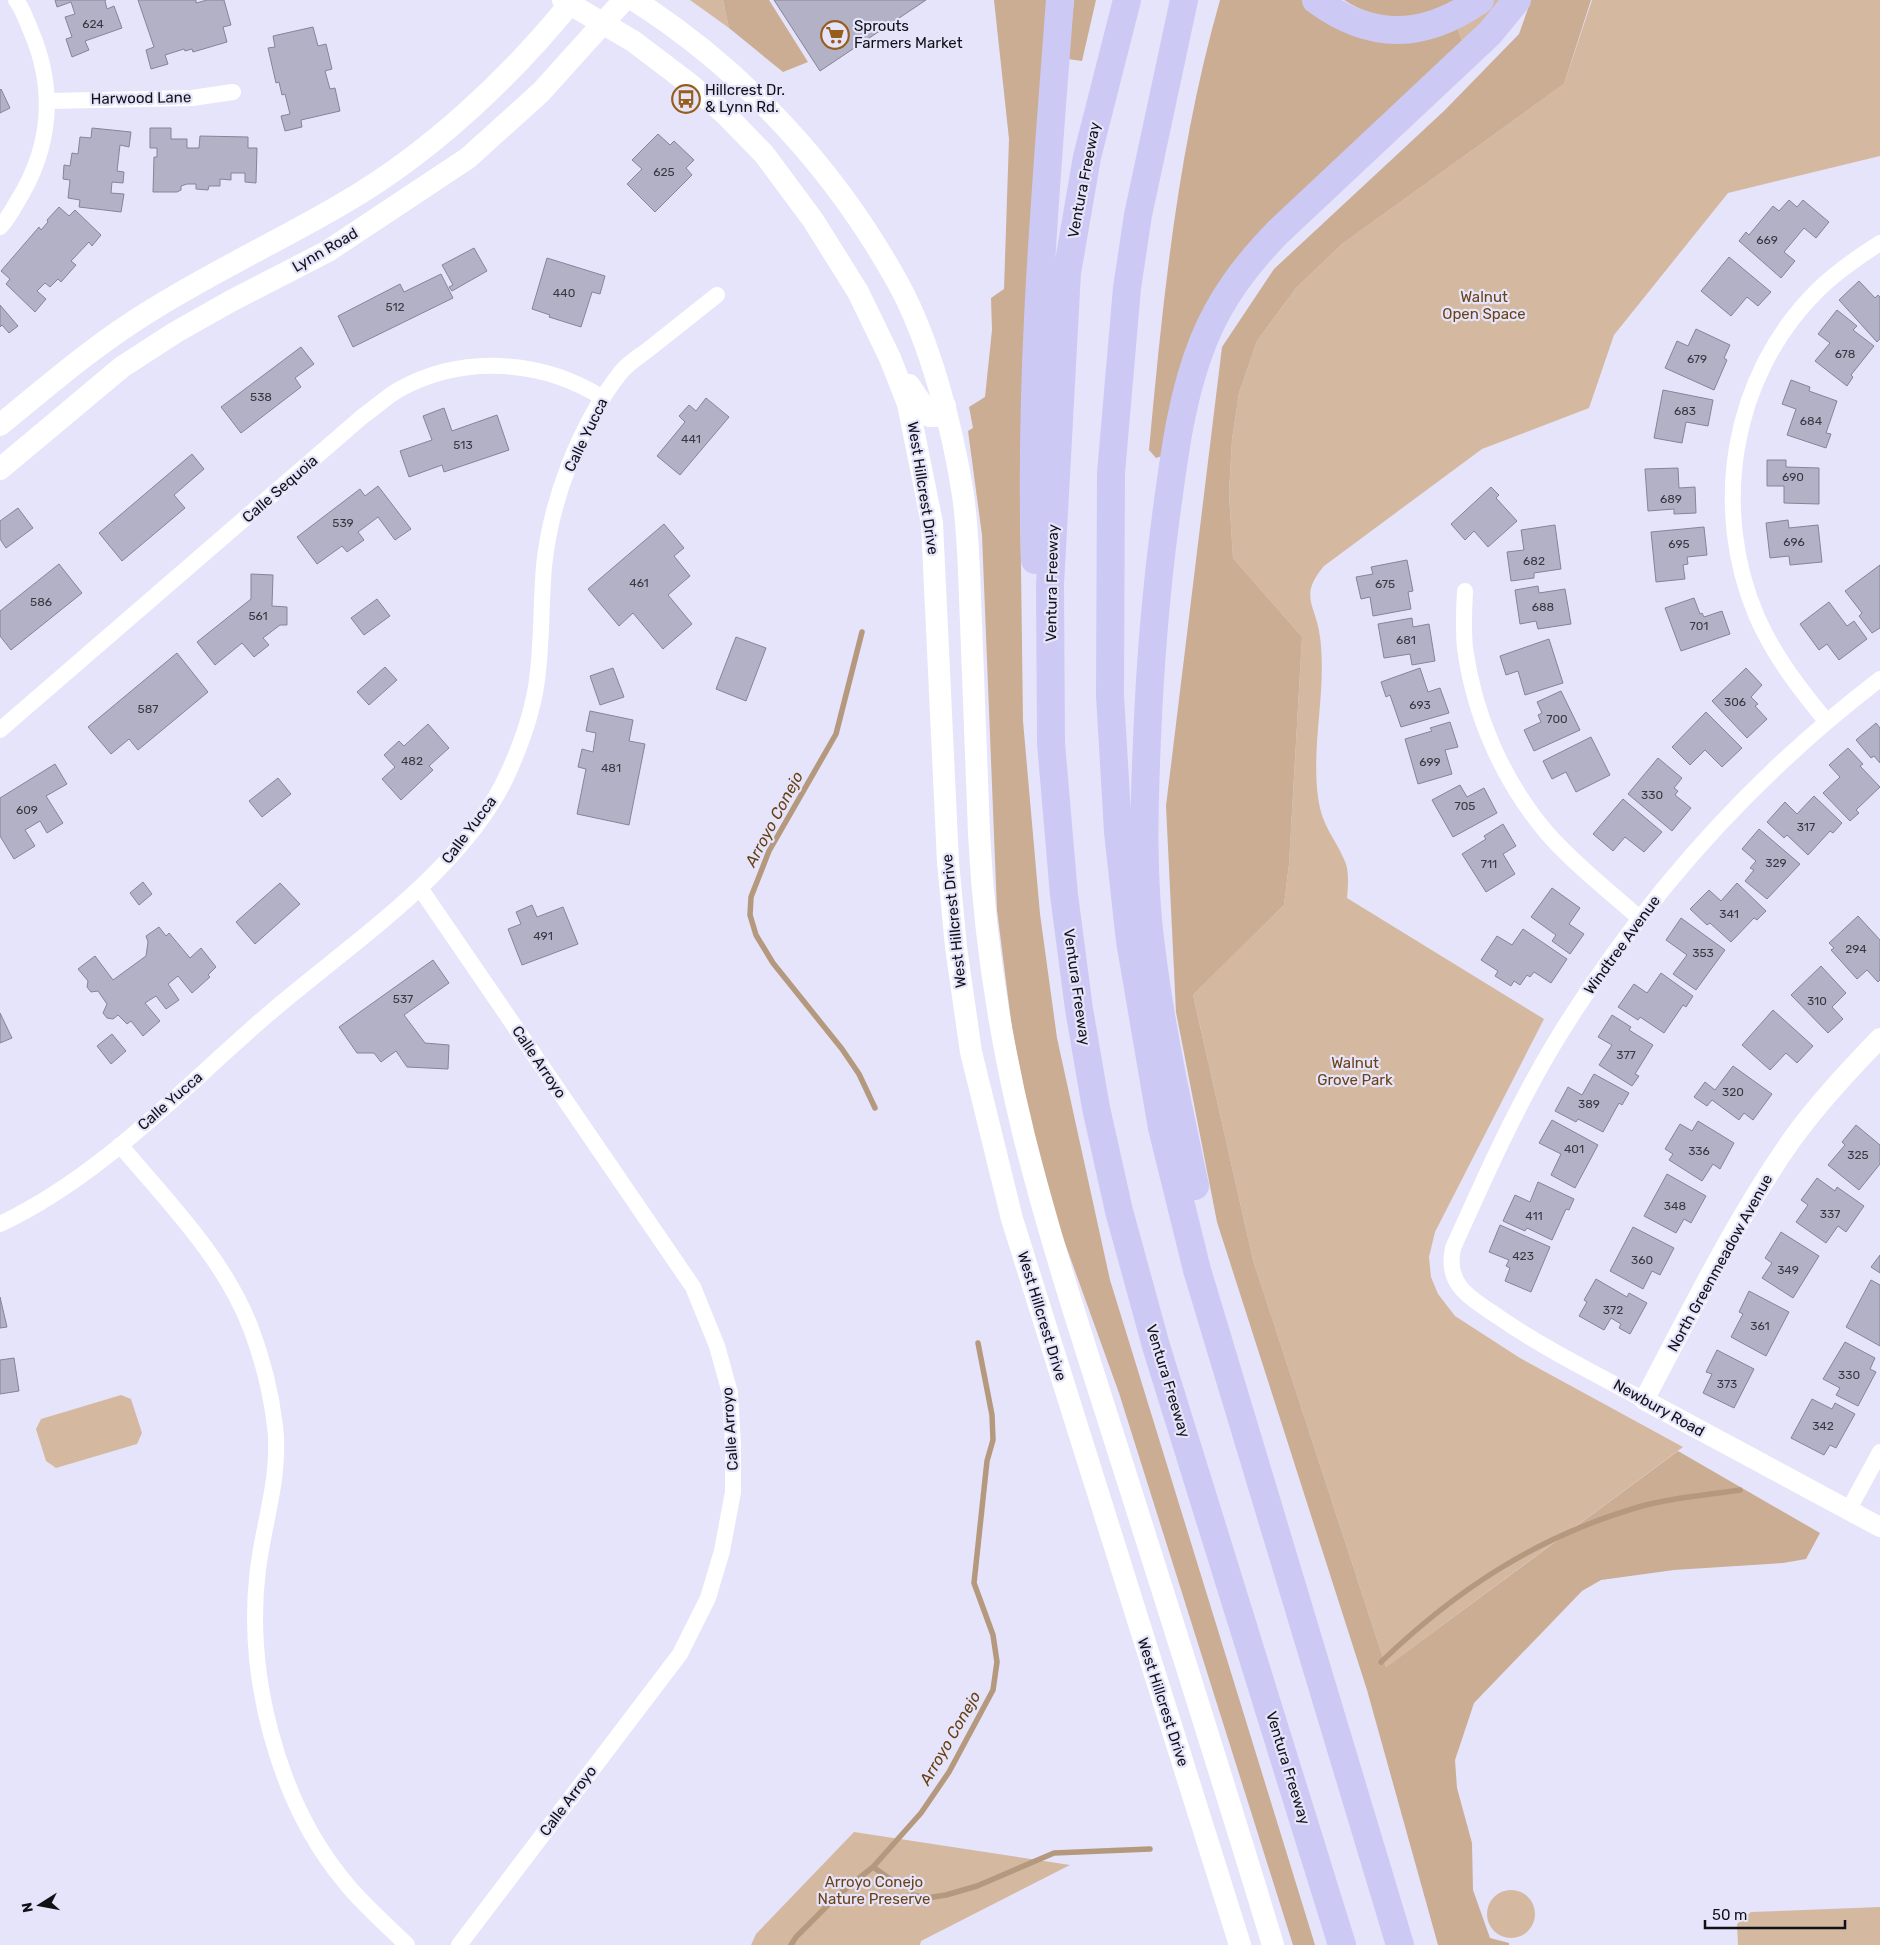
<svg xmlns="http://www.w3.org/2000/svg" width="1880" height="1945" viewBox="0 0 1880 1945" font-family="Rubik,sans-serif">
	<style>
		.green { fill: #d4b9a0 }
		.forest { fill: #caad92 }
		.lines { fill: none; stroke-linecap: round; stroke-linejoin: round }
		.stream { stroke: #b5997e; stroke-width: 5.5 }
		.building { fill: #b3b1c5; stroke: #868498 }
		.minor { stroke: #fff; stroke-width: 16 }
		.tertiary { stroke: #fff; stroke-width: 20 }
		.secondary { stroke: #fff; stroke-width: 22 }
		.motorway { stroke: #cdc9f5; stroke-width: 28 }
		.labels { text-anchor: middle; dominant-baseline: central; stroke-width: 4.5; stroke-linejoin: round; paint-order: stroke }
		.number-label { font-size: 12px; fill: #393842 }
		.poi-label { font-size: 15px; fill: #101017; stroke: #e6e4fa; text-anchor: start }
		.street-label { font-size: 15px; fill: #101017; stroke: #e6e4fa }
		.park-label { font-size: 15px; fill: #6b4215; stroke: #e6e4fa }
		.water-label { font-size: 16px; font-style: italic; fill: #663f10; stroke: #e6e4fa }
	</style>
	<rect width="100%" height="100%" fill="#e6e4fa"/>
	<!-- green -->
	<path class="green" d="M690,0H723L729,28Z
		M1490,0H1503L1463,43L1456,24Z
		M1592,0H1880V156L1728,193L1614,335L1589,408L1482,449L1324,566C1298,597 1316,604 1320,637C1327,690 1311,744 1318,797C1322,828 1336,838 1346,864C1349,874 1348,887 1347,898L1544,1019L1435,1232L1429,1257L1431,1277L1438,1294L1455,1316L1520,1358L1683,1447L1386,1667L1253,1260L1193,995L1284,905L1289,864L1302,637L1233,558L1229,493L1232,440L1239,393L1257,341L1296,288L1342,244L1564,84Z
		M121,1395L131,1399L142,1433L137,1444L56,1468L46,1461L36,1429L41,1419Z
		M854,1832L1070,1865L921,1941L920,1945H751L756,1934Z
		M1487 1914a24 24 0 1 1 48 0a24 24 0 1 1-48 0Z
		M1880,1907V1945H1738L1737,1924L1751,1912Z"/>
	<!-- forest -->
	<path class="forest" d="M723,0H769L808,62L783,72L729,28Z
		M994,0H1048L1024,349L1020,493L1023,721L1040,914L1057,1038L1110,1280L1315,1945H1293L1119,1393L1057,1221L1031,1124L1012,1029L997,910L982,535L968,431L973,428L969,407L985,397L992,330L991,298L1004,289L1009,139Z
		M1074,0H1096L1082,61L1068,59Z
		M1220,0H1310L1337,21L1456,24L1463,43L1259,238L1162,456L1156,458L1149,450C1163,298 1178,147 1220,0Z
		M1344,0H1459C1447,5 1435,12 1423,15C1398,22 1365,14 1344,0Z
		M1531,0H1591L1564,84L1342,244L1296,288L1257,341L1239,393L1232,440L1229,493L1233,558L1302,637L1289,864L1284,905L1193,995L1253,1260L1386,1667L1678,1451L1820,1533L1806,1559L1783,1563L1674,1570L1601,1580L1582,1591L1474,1703L1455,1760L1457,1788L1472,1843L1473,1890L1490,1938L1509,1943V1945H1438L1367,1690L1217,1222L1176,1012L1166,806L1222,347L1274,269L1445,110L1519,34Z"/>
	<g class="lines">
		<!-- stream -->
		<path class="stream" d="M862,632L836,734L769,851L751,897L750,915L756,935L773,963L842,1049L859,1074L875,1108
			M1381,1662C1456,1590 1535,1538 1635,1508C1668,1498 1706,1495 1740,1490
			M873,1867L900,1886
			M913,1895L927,1898L946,1895L977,1886L1054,1853L1150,1849
			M791,1945L796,1937L838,1895L873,1867L921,1813L949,1772L993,1690L997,1662L993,1635L974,1583L987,1461L993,1440L992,1415L978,1343"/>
	</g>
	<!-- building -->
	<path class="building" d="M55,0H106L105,1L107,9L114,6L122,28L85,41L89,50L72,57L66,39L72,37L65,17L75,14L71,2L57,7Z
		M138,0H196V3L207,0H224L231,25L223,27L227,42L193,52L192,49L185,51L184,49L165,55L168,64L151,69L146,50L154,47Z
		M774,0H926L820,71Z
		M313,27L318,46L326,44L332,69L325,71L330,89L335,88L340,111L301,120L302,127L285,131L281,116L290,114L285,94L282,95L279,82L276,83L268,48L275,47L273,36Z
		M1,89L10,108L0,113V90Z
		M92,128L131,132L129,147L120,145L117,171L124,172L123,183L112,182L111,193L124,194L121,212L79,207L80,200L68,198L70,180L63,179L64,165L70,166L72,153L78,154L80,137L91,138Z
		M150,128H171V139H187V148H199L200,136L248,137V148H257L256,183L245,182V173H231V180L220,179V186H209L208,190L196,189V184H187L181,186V190L177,192H153L154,157H157V148H150Z
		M658,134L670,145L674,141L694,160L686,168L692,175L655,212L627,184L642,169L632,160Z
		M1789,200L1797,207L1803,200L1829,222L1816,238L1804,228L1784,252L1795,261L1781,278L1739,241L1746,232L1749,235L1773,206L1779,211Z
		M59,207L69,216L75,210L101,235L92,246L89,242L71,261L76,265L61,282L58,279L50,287L45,283L37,291L46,299L35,312L6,284L10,279L1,271L39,227L41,230L48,222L47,220Z
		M474,248L487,271L452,291L449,287L453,285L442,265Z
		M1729,257L1771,292L1758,306L1747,297L1731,316L1701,291Z
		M547,258L605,276L600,294L592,292L581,327L549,317L550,315L532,309Z
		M441,274L453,298L353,347L338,316L400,284L404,292Z
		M1859,281L1875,298L1878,295L1880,297V339L1877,342L1839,300Z
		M0,305L18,326L9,333L2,325L0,327Z
		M1837,310L1857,326L1853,330L1874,346L1851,375L1853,377L1847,386L1815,361L1830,343L1818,334Z
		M1696,329L1730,345L1724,358L1727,360L1714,390L1665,368L1677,341L1688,346Z
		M301,347L314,364L295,378L301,387L241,433L221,407Z
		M1791,380L1810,387L1809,391L1837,401L1826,433L1831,434L1826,448L1787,435L1796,409L1782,404Z
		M1663,390L1713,400L1708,426L1686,422L1682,443L1654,438Z
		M706,398L729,417L680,475L657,456L685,422L679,416L689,405L696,411Z
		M444,408L452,431L497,415L509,450L444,472L442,465L409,477L400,451L432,440L423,416Z
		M192,454L204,469L174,495L185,508L122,561L99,533Z
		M1767,460H1786V467L1819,468V504L1784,503V486H1767Z
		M1678,468L1679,488L1695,487L1696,513L1674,514V509L1648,511L1645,469Z
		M378,486L411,529L395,540L378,517L358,532L364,540L347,552L342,546L317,564L297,537L360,489L365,496Z
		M1491,487L1499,495L1496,498L1517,521L1488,547L1474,531L1465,540L1451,524Z
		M18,508L33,528L6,548L0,539V521Z
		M1788,520L1789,528L1818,525L1822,562L1790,565L1789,556L1770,558L1766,523Z
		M664,524L684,548L674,556L690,576L668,595L692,624L663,649L633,613L619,626L588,589Z
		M1555,525L1561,569L1534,573V578L1511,581L1507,552L1524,550L1521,530Z
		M1704,527L1707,555L1687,557L1688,564L1683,565L1685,579L1656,582L1651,532Z
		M1407,560L1413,591L1408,592L1411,609L1373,616L1370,597L1361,599L1356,577L1373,574L1371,567Z
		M59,564L82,593L11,650L0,636V611Z
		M1880,565V628L1872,633L1859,616L1862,613L1845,591Z
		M251,574L273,575L272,606L287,607V625H280L263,638L269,645L254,657L242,643L215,665L197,642L251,599Z
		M1538,586L1539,593L1565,589L1571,624L1538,629L1536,621L1520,624L1515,590Z
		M1694,598L1700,614L1702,613L1704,617L1722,611L1730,634L1681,651L1665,608Z
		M377,599L390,616L364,635L351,618Z
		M1829,602L1847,626L1854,621L1867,639L1839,660L1827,644L1819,650L1800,624Z
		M1412,618L1413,627L1429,624L1435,661L1412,665L1410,654L1384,658L1378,624Z
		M736,637L766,648L746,701L716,689Z
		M1549,639L1563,683L1525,695L1518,671L1506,675L1500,656Z
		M177,653L208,692L138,750L129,739L111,754L88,727Z
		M385,667L397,680L369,705L357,692Z
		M613,668L624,697L600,705L590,676Z
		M1420,668L1428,692L1440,688L1449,713L1401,727L1390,695L1386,697L1381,682Z
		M1746,668L1762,685L1751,697L1758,704L1755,706L1767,719L1747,738L1712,701Z
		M1561,691L1580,730L1534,751L1524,730L1541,722L1538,715L1542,713L1537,702Z
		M590,711L633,720L629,741L645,744L629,825L577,814L586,769L578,767L582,749L593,752L596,733L586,731Z
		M1706,712L1742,748L1722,767L1705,750L1690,765L1672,747Z
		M1450,722L1458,747L1445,750L1452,774L1418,784L1405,739L1432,731L1430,728Z
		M1876,723L1880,728V763L1874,756L1871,758L1856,740Z
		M428,724L449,748L429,766L433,770L401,800L382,779L395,767L384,755L399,741L404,746Z
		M1591,737L1610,775L1576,792L1566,772L1552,779L1543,761Z
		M1848,748L1863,764L1860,766L1880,787L1856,810L1859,813L1850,821L1823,793L1840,777L1829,765Z
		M1658,758L1682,778L1674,788L1678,791L1675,795L1691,808L1672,831L1628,794Z
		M55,764L67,784L46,796L63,823L47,833L40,821L25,830L35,846L14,859L0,836V798Z
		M278,778L291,794L262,817L249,801Z
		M1460,785L1467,797L1484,788L1497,813L1453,837L1432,800Z
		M1814,796L1842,823L1833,833L1830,831L1808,855L1787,835L1784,838L1767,822L1785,802L1797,814Z
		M1623,799L1662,832L1644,852L1625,837L1613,851L1593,834Z
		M1503,824L1516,846L1503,854L1515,874L1486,892L1462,854L1486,839L1484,836Z
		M1759,829L1800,864L1767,899L1745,881L1754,870L1750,868L1756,861L1742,849Z
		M143,882L152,894L139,905L130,893Z
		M280,883L300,904L255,944L236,922Z
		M1737,883L1766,911L1757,920L1754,918L1731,942L1710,923L1707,925L1690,909L1709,890L1721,901Z
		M1552,888L1580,908L1569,924L1584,934L1570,954L1552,941L1556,935L1531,917Z
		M532,905L537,917L563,907L578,944L522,965L508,929L521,924L516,912Z
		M1858,916L1880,940V980L1878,982L1867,970L1857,979L1831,950L1834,948L1829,943Z
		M1681,918L1725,950L1696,990L1673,974L1687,955L1666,940Z
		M159,927L166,936L169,933L190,958L201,948L216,967L208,975L210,977L192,993L178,976L168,984L179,1000L166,1009L156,996L145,1003L160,1021L143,1036L131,1021L127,1024L118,1015L113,1019L107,1018L103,1013L107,1004L98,991L91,992L87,987L88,981L78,969L95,956L113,980L146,956L148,942L146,936Z
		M1523,929L1567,959L1551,983L1534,972L1530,977L1527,975L1520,985L1514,981L1511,986L1495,976L1498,971L1481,960L1497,936L1512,945Z
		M433,960L449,983L404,1015L425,1043L449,1045L448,1069L407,1067L396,1051L381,1062L374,1053H357L339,1027Z
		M1821,966L1846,993L1832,1007L1843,1019L1828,1033L1791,995Z
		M1661,973L1693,996L1686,1007L1683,1005L1664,1033L1640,1017L1638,1020L1618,1007L1634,984L1647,993Z
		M1773,1010L1813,1046L1797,1063L1786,1053L1770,1070L1742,1045Z
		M0,1013L12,1038L0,1043Z
		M1612,1015L1631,1027L1629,1030L1653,1045L1635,1074L1639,1076L1632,1086L1599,1065L1612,1045L1598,1037Z
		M112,1034L126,1051L111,1064L97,1046Z
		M1733,1066L1772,1094L1753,1120L1744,1113L1739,1120L1712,1100L1707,1106L1694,1097L1705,1082L1715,1090Z
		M1594,1074L1629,1093L1622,1105L1619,1103L1603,1132L1578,1119L1576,1122L1555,1111L1568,1087L1582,1095Z
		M1552,1120L1598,1145L1575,1188L1551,1175L1561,1154L1539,1143Z
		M1698,1121L1734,1143L1720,1169L1713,1164L1702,1181L1669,1160L1673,1154L1665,1149L1680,1124L1692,1131Z
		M1856,1125L1880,1145V1164L1859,1190L1828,1165L1845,1145L1842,1142Z
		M1667,1174L1706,1196L1691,1223L1684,1219L1676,1233L1644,1216Z
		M1817,1178L1835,1191L1837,1187L1864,1206L1846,1232L1838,1226L1826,1243L1796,1222L1808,1205L1801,1200Z
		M1538,1182L1574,1199L1569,1210L1566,1209L1552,1240L1527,1228L1525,1231L1503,1221L1515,1195L1530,1202Z
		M1500,1225L1550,1247L1531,1292L1505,1281L1510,1268L1506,1266L1509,1260L1489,1252Z
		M1633,1227L1674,1248L1660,1275L1652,1271L1643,1289L1610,1271Z
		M1781,1232L1819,1256L1793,1298L1762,1278L1772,1263L1765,1258Z
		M1880,1255V1273L1871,1267Z
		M1596,1279L1627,1297L1629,1293L1647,1303L1630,1334L1619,1328L1621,1324L1611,1318L1604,1330L1579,1316L1587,1302L1584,1300Z
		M1871,1280L1880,1285V1346L1846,1327Z
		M1749,1291L1789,1312L1766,1356L1731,1337L1743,1314L1739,1312Z
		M0,1297L7,1327L0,1328Z
		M1845,1342L1875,1358L1870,1369L1876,1372L1858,1406L1836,1395L1840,1388L1823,1379Z
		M1717,1350L1754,1369L1734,1408L1703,1393L1712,1374L1706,1372Z
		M14,1358L19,1391L0,1394V1360Z
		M1812,1399L1832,1409L1835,1403L1855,1414L1836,1448L1830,1445L1824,1455L1791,1438Z"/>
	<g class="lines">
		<!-- minor -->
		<path class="minor" d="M48,101L192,98L233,92
			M0,227C7,220 12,211 17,202C51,148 56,90 31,31C26,20 23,9 16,0
			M1465,591C1464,610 1463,629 1465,648C1474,715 1503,781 1547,833C1574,864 1608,890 1639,918
			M1826,721C1800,689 1774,656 1757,617C1710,508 1732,375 1817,291C1836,272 1858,257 1880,243
			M0,730L363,416C375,408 387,396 400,389C464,354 543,360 603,398
			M420,888L693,1287L717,1346L730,1393L733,1444V1492L722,1551L708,1598L680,1654L459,1945
			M120,1145C167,1201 223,1257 250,1326C262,1357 271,1393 275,1426C281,1475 264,1521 258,1569C245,1673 277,1800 344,1881C362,1904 386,1924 407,1945
			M0,1224C104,1175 185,1085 272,1011C350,944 467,868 509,771C523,740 535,705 538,671C542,636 541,601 544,566C551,500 579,425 621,372C628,363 640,356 649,349C672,331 694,313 717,295
			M1644,1400C1594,1373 1543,1348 1497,1316C1484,1307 1470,1299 1461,1288C1451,1276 1450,1262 1453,1248C1484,1179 1515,1109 1554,1044C1640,902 1748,780 1880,679
			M1849,1509L1880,1452"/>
		<!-- tertiary -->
		<path class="tertiary" d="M1880,1038C1849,1070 1819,1102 1793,1138C1735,1220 1691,1312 1644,1400L1880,1527"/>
		<!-- secondary -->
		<path class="secondary" d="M563,0L633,41L691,85L726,115L764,154L813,220L858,292L890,358L908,404L932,523L948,862L956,947L971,1052L1012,1219L1240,1945
			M634,0C744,70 835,169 898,283C930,341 953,429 963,495C969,537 969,579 971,622C974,692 976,763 979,833C984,933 1000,1039 1024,1136C1054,1256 1094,1373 1131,1491C1179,1642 1227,1793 1273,1945
			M909,385L930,416H935L945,406
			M0,425C49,385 96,344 150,311C212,272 279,241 342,204C429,154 510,78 573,0
			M0,469L122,367L176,332L231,301L328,251L468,158L541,92L624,0"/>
		<!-- motorway -->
		<path class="motorway" d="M1127,0L1087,157L1067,273L1050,585L1051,743L1064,895L1079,1009L1096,1108L1119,1211L1156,1346L1342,1945
			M1184,0L1138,215L1127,288L1111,473L1110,695L1118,832L1130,941L1162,1128L1197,1270L1400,1945
			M1316,0C1372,41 1424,39 1480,0
			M1035,560C1029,373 1046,187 1060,0
			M1195,1186C1178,1107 1161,1028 1151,947C1142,878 1144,808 1147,739C1150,664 1156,590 1166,516C1174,457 1181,397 1203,342C1220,299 1246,265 1278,232L1490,33L1517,0"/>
	</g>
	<!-- icons -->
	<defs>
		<symbol id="supermarket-ring" viewBox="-11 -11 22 22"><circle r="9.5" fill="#e6e4fa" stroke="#975e1b" stroke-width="1.5"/><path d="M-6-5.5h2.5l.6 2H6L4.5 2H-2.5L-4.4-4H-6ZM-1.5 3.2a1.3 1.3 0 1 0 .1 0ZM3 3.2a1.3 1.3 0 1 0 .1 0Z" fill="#975e1b"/></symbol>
		<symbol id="bus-ring" viewBox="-11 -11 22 22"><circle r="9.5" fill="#e6e4fa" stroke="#975e1b" stroke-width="1.5"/><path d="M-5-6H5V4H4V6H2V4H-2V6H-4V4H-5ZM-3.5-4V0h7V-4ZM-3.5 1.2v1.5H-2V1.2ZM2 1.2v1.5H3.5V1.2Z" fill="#975e1b"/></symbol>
	</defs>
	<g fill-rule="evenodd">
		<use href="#supermarket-ring" x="819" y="19" width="32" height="32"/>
		<use href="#bus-ring" x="670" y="83" width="32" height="32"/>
	</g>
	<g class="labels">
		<!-- number labels -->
		<g class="number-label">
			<text x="93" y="24">624</text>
			<text x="664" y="172">625</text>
			<text x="1767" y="240">669</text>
			<text x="564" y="293">440</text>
			<text x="395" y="307">512</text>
			<text x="1845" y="354">678</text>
			<text x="1697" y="359">679</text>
			<text x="261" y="397">538</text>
			<text x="1685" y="411">683</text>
			<text x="1811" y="421">684</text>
			<text x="691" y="439">441</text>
			<text x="463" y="445">513</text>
			<text x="1793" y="477">690</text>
			<text x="1671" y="499">689</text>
			<text x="343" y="523">539</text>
			<text x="1794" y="542">696</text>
			<text x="1679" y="544">695</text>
			<text x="1534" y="561">682</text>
			<text x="639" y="583">461</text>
			<text x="1385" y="584">675</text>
			<text x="41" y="602">586</text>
			<text x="1543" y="607">688</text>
			<text x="258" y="616">561</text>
			<text x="1699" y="626">701</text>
			<text x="1406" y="640">681</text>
			<text x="1735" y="702">306</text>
			<text x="1420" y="705">693</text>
			<text x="148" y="709">587</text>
			<text x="1557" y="719">700</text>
			<text x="412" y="761">482</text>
			<text x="1430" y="762">699</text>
			<text x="611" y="768">481</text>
			<text x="1652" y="795">330</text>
			<text x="1465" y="806">705</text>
			<text x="27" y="810">609</text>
			<text x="1806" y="827">317</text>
			<text x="1776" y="863">329</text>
			<text x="1489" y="864">711</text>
			<text x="1729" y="914">341</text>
			<text x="543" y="936">491</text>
			<text x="1856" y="949">294</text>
			<text x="1703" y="953">353</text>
			<text x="403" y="999">537</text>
			<text x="1817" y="1001">310</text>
			<text x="1626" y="1055">377</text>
			<text x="1733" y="1092">320</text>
			<text x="1589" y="1104">389</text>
			<text x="1574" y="1149">401</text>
			<text x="1699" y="1151">336</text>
			<text x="1858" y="1155">325</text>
			<text x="1675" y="1206">348</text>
			<text x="1830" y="1214">337</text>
			<text x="1534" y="1216">411</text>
			<text x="1523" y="1256">423</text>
			<text x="1642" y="1260">360</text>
			<text x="1788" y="1270">349</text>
			<text x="1613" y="1310">372</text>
			<text x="1760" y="1326">361</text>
			<text x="1849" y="1375">330</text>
			<text x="1727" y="1384">373</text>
			<text x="1823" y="1426">342</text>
		</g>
		<!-- poi labels -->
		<g class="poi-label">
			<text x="854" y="26">Sprouts<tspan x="854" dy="17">Farmers Market</tspan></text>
			<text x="705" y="90">Hillcrest Dr.<tspan x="705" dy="17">&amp; Lynn Rd.</tspan></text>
		</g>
		<!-- street labels -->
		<g class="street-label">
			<text transform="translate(141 98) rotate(-1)">Harwood Lane</text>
			<text transform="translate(1084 180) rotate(-79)">Ventura Freeway</text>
			<text transform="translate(325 250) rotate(-30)">Lynn Road</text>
			<text transform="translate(586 435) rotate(-64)">Calle Yucca</text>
			<text transform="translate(923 488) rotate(81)">West Hillcrest Drive</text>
			<text transform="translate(280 489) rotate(-41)">Calle Sequoia</text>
			<text transform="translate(1052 583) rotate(-89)">Ventura Freeway</text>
			<text transform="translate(469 830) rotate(-53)">Calle Yucca</text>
			<text transform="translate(954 921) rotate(-96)">West Hillcrest Drive</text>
			<text transform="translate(1622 945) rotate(-54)">Windtree Avenue</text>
			<text transform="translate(1077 987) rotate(82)">Ventura Freeway</text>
			<text transform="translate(539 1062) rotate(56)">Calle Arroyo</text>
			<text transform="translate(170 1101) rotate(-41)">Calle Yucca</text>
			<text transform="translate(1720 1263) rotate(-61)">North Greenmeadow Avenue</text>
			<text transform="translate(1042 1316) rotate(73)">West Hillcrest Drive</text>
			<text transform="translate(1168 1381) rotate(73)">Ventura Freeway</text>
			<text transform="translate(1659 1408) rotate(29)">Newbury Road</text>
			<text transform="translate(730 1429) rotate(-94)">Calle Arroyo</text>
			<text transform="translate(1163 1702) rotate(72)">West Hillcrest Drive</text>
			<text transform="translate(1288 1768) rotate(73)">Ventura Freeway</text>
			<text transform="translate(568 1801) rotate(-53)">Calle Arroyo</text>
		</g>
		<!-- park labels -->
		<g class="park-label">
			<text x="1484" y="297">Walnut<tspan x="1484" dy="17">Open Space</tspan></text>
			<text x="1355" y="1063">Walnut<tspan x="1355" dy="17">Grove Park</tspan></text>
			<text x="874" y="1882">Arroyo Conejo<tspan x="874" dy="17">Nature Preserve</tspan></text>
		</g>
		<!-- water labels -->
		<g class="water-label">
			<text transform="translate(774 819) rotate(-62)">Arroyo Conejo</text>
			<text transform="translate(950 1738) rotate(-60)">Arroyo Conejo</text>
		</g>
	</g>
	<!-- north arrow -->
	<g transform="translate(40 1905) rotate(259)" stroke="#e6e4fa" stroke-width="4" paint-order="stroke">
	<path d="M0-4L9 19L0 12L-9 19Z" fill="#101017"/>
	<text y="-8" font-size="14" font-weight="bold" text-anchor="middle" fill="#101017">N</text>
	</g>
	<!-- scale -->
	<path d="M1705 1920v8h140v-8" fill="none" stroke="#101017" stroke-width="2.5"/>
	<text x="1712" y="1920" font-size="15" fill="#101017" stroke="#e6e4fa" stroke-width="4" paint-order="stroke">50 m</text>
</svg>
